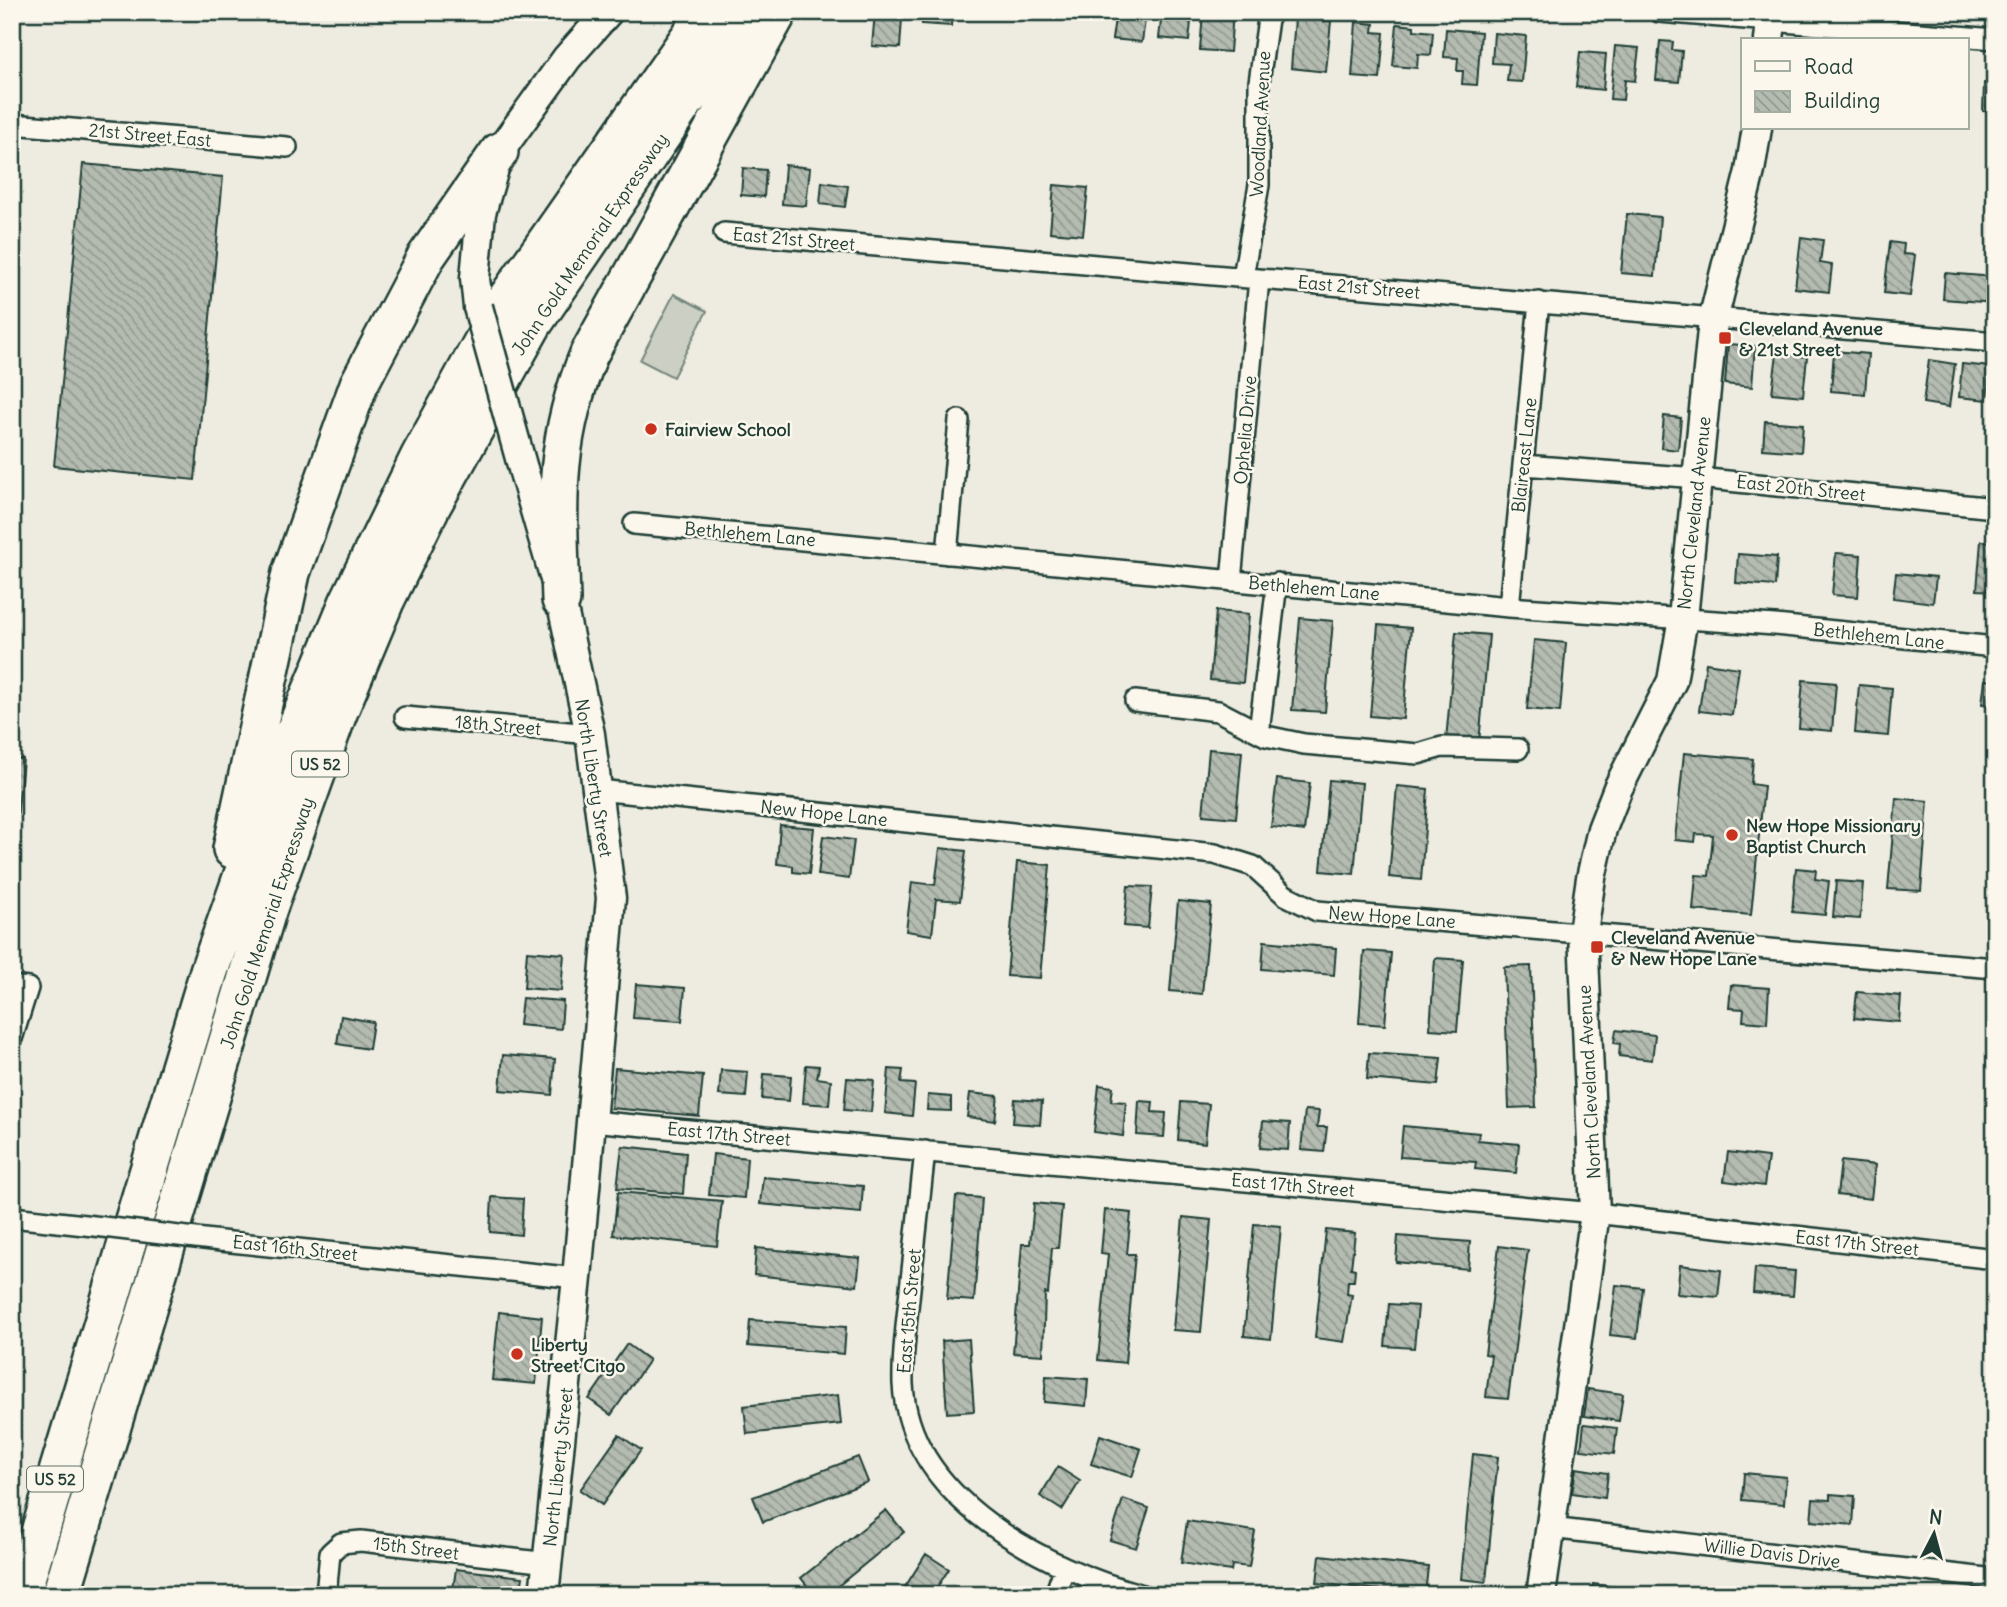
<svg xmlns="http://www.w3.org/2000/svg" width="2007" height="1607" viewBox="0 0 2007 1607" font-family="Delius,sans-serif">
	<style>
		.pitch { fill: #cbcfc4; stroke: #75867c; stroke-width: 2 }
		.building { fill: url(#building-back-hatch); stroke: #1f3d34; stroke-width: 2 }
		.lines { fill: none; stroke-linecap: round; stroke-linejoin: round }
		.street-casing { stroke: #1f3d34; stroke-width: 24 }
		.secondary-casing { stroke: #1f3d34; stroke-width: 33 }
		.highway-casing { stroke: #1f3d34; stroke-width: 42 }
		.street { stroke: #fbf7ec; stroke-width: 19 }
		.secondary { stroke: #fbf7ec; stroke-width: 28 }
		.highway { stroke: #fbf7ec; stroke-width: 37 }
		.street-bridge-casing { stroke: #1f3d34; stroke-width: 24; stroke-linecap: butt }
		.secondary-bridge-casing { stroke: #1f3d34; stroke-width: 33; stroke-linecap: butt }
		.street-bridge { stroke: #fbf7ec; stroke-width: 19 }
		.secondary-bridge { stroke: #fbf7ec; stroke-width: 28 }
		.poi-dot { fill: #c8321e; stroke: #fbf7ec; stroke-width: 2.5 }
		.labels { text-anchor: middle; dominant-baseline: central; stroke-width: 5; stroke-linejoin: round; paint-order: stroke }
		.shield { fill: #fbf7ec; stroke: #61756b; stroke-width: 2 }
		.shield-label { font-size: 16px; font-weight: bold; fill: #1f3d34 }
		.street-label { font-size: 18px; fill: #1f3d34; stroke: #fbf7ec }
		.poi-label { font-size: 18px; font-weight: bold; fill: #1f3d34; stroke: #fbf7ec; text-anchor: start }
	</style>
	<defs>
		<pattern id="building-back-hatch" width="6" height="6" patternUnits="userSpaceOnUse" patternTransform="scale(1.75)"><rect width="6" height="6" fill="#b4bbb0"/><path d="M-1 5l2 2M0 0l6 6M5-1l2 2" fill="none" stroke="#929990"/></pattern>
	</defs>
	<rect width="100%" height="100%" fill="#eeece1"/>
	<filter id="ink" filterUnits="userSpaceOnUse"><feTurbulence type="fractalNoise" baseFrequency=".0143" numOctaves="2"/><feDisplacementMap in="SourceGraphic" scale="14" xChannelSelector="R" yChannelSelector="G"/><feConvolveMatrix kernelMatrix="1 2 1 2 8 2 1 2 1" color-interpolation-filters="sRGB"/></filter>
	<g filter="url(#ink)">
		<!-- pitch -->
		<path class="pitch" d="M674,294L707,311L673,377L640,360Z"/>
		<!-- building -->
		<path class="building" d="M875,12H908V18H902L900,48L872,46Z
			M923,12H952L951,26L922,24Z
			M1116,12H1146L1142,42L1112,39Z
			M1162,12H1192L1189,41L1159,38Z
			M1214,12H1233L1230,52L1200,50L1203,13Z
			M1295,18L1331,21L1326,72L1291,68Z
			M1356,22L1374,24L1373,32L1384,33L1380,79L1352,77Z
			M1397,24L1414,26V30L1433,32L1431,55L1418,54L1417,68L1393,66Z
			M1446,29L1481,32L1477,85L1462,84L1463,71H1457L1458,58L1444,57Z
			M1494,33L1526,36L1522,82L1507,81L1509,64L1492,63Z
			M1660,41L1673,42L1672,50L1682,51L1679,82L1656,80Z
			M1615,46L1639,48L1635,81L1625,80L1623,100L1610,99Z
			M1580,52L1606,54L1603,90L1576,87Z
			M1984,83L1995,84V112L1983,111Z
			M83,164L223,177L195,480L54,466Z
			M785,165L810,168L806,206L782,204Z
			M743,168L766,170L764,197L741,195Z
			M822,182L848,186L845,207L820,204Z
			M1054,185L1088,188L1083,235L1050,232Z
			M1627,214L1660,217L1655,276L1621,273Z
			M1801,237L1823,240L1820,263L1832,265L1829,292L1795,288Z
			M1890,242L1904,244L1903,254L1915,255L1910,296L1884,293Z
			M1945,273L1995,277V303L1943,299Z
			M1728,344L1755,346L1752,387L1725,384Z
			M1834,351L1868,354L1865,394L1831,391Z
			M1777,353L1807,357L1803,396L1772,393Z
			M1929,360L1955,364L1949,407L1923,403Z
			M1962,364L1990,367L1987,400L1959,397Z
			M1664,416L1681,418L1678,450L1661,448Z
			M1765,421L1803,424L1801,452L1763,449Z
			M1981,541L1995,542V591L1977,590Z
			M1836,553L1861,555L1858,597L1832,595Z
			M1738,554L1777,557L1775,586L1736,583Z
			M1896,573L1936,577L1933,603L1893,598Z
			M1216,611L1249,614L1243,683L1210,680Z
			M1300,618L1333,621L1325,712L1292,710Z
			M1378,625L1411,628L1403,719L1370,716Z
			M1456,632L1489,635L1479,743L1446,740Z
			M1534,640L1566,643L1560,712L1527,709Z
			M1706,663L1739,668L1732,715L1699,711Z
			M1803,680L1836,683L1832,731L1799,728Z
			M1985,680L1995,681V706L1982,704Z
			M1859,685L1892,688L1888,736L1855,733Z
			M1209,749L1242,752L1236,818L1203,815Z
			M1684,753L1753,759L1751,784L1764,786L1751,915L1693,910L1696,875L1709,876L1713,835L1696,834L1695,842L1675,840Z
			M12,758L23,759L15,841H12Z
			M1277,779L1310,783L1304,831L1271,827Z
			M1329,780L1362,783L1354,874L1321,871Z
			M1397,786L1428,789L1421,880L1389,877Z
			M1896,798L1928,801L1921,891L1888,889Z
			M780,825L814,828L809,874L793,872V866L777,864Z
			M823,836L854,840L849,879L818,875Z
			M940,848L966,851L960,901L936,899L932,935L906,931L912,882L935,885Z
			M1017,862L1050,865L1040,978L1007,976Z
			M1796,868L1816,870L1815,879L1829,881L1825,915L1792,912Z
			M1836,881L1863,883L1860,919L1833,917Z
			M1128,886L1152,887L1148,928L1124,926Z
			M1178,901L1211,904L1202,994L1170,991Z
			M1264,941L1336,948L1334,975L1262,969Z
			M527,951L564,954L561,991L524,988Z
			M1364,951L1391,953L1385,1025L1359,1023Z
			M1435,958L1463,960L1457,1031L1430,1029Z
			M1531,966L1536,1107L1509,1108L1504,967Z
			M636,984L685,988L682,1021L633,1018Z
			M1731,985L1769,988L1767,1023L1743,1021L1744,1009L1729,1008Z
			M1857,992L1901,996L1899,1022L1854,1018Z
			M522,998L563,1001L561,1029L519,1025Z
			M341,1016L373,1022L369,1049L337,1044Z
			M1616,1030L1655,1035L1652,1060L1619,1056L1620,1044L1614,1043Z
			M1369,1053L1441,1058L1438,1085L1367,1079Z
			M503,1055L555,1059L552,1095L500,1090Z
			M806,1065L819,1066L817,1078L831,1080L829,1105L803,1103Z
			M615,1068L703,1076L699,1116L611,1108Z
			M889,1069L903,1070L901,1083L915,1084L912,1116L885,1113Z
			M721,1070L748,1072L746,1097L719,1095Z
			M764,1074L791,1076L789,1101L762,1099Z
			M847,1078L874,1080L871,1112L844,1110Z
			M1099,1085L1113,1087L1111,1101L1126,1102L1123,1136L1094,1132Z
			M970,1093L998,1096L995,1121L967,1117Z
			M928,1095L951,1097V1111L927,1110Z
			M1015,1099L1042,1101L1040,1125L1013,1123Z
			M1139,1101L1153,1102L1152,1112L1166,1113L1164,1137L1137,1135Z
			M1181,1102L1209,1104L1205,1143L1178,1140Z
			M1305,1110L1319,1111L1317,1127H1327L1324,1152L1301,1150Z
			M1263,1121L1290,1123L1288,1150L1260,1148Z
			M1403,1126L1479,1133L1478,1140L1519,1144L1516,1173L1475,1169L1476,1162L1400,1157Z
			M622,1146L686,1153L683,1194L617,1188Z
			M1728,1152L1768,1157L1764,1186L1724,1181Z
			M713,1154L747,1158L744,1198L709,1195Z
			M1841,1161L1875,1165L1871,1199L1837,1195Z
			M763,1177L863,1186L861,1213L760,1204Z
			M618,1192L722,1201L717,1246L613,1235Z
			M956,1196L982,1198L974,1301L947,1299Z
			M492,1197L523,1199L521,1235L490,1232Z
			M1034,1203L1062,1206L1058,1248H1052L1048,1294L1045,1293L1043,1355L1013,1353L1022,1244H1030Z
			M1105,1210L1131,1213L1127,1254H1135L1125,1363L1098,1360L1108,1254L1101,1253Z
			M1183,1217L1211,1220L1201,1332L1173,1330Z
			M1254,1224L1281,1226L1271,1339L1244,1336Z
			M1326,1230L1355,1233L1351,1268L1355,1269L1354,1281H1348L1347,1294L1352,1295L1344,1342L1315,1338Z
			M1398,1236L1470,1242L1468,1269L1396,1262Z
			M1499,1246L1528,1250L1508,1399L1486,1397L1491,1355L1485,1354Z
			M756,1248L860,1258L857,1286L754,1275Z
			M1680,1265L1721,1270L1718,1297L1677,1294Z
			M1755,1268L1795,1271L1793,1296L1753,1293Z
			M1616,1285L1643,1288L1637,1338L1610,1335Z
			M1389,1304L1418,1306L1414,1348L1385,1346Z
			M499,1312L542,1317L536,1384L492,1380Z
			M750,1320L846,1327L844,1354L748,1346Z
			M969,1339L974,1411L947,1413L942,1341Z
			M627,1344L649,1360L611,1415L589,1399Z
			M1046,1376L1088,1379L1086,1406L1044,1402Z
			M1588,1389L1623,1394L1619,1421L1584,1416Z
			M838,1395L841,1424L747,1434L744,1406Z
			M1584,1424L1617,1428L1614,1454L1581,1450Z
			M619,1435L641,1450L602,1505L580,1490Z
			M1100,1435L1141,1449L1132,1477L1091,1464Z
			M1473,1454L1498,1457L1486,1582L1461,1579Z
			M858,1457L868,1482L763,1522L753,1497Z
			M1058,1467L1080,1481L1062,1510L1040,1496Z
			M1576,1468L1608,1473L1605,1498L1572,1493Z
			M1744,1473L1786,1477L1784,1504L1742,1500Z
			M1830,1494L1855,1496L1853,1525L1811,1521L1813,1499L1830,1500Z
			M1123,1499L1149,1508L1136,1548L1110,1540Z
			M886,1510L904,1532L827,1595H814L801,1578Z
			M1187,1521L1255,1531L1249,1567L1232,1565L1231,1571L1181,1563Z
			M926,1554L949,1569L932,1595H900Z
			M1320,1555L1428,1567L1425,1595L1317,1583Z
			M456,1569L523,1577L520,1595L453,1589Z
			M1593,1584L1654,1592V1595H1592Z
			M989,1587L1020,1591L1019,1595H988Z"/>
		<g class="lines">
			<defs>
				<path id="street" d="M1659,12L1995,39
					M12,124L287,147
					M724,233L1995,342
					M1243,277L1259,185V82L1269,12
					M1523,465L1698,478L1995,508
					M634,524L1509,607L1775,625L1995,647
					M947,554L959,420
					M1231,581L1259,279
					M1509,607L1539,302
					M1135,701L1218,711L1266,736L1304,744L1418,754L1442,747L1518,749
					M405,717L590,734
					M1259,732L1277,583
					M598,790L1215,854L1253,866L1285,895L1317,911L1995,968
					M12,986L28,988L12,1039
					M591,1121L1595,1213L1995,1259
					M925,1151C920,1197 915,1243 910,1289C907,1320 902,1352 903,1384C909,1499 1045,1569 1143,1595
					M12,1217L103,1227
					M221,1241L577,1278
					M1550,1528L1995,1579
					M326,1595L330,1553L341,1543L361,1541L548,1563
					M1055,1595L1064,1569"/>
				<path id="secondary" d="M1769,40L1772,12
					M478,307L475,278L481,213L499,152L567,58L608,12
					M523,469L561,600L590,734L611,898L577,1278L544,1595
					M1541,1595L1595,1213L1583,932L1591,878L1602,829L1618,788L1672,681L1683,618L1713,320L1750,171L1757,128"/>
				<path id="highway" d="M561,600C558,505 552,444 589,354L778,12
					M232,849L291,573L359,384L426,257L499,152
					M21,1595L209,971L287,750L348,603L420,456L505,301L707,12
					M61,1595L268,908L338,713L385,601L431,507L533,324L684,103L753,12"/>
			</defs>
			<!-- street casing -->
			<use href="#street" class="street-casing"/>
			<!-- secondary casing -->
			<use href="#secondary" class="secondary-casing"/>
			<!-- highway casing -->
			<use href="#highway" class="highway-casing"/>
			<!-- street -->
			<use href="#street" class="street"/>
			<!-- secondary -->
			<use href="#secondary" class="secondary"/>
			<!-- highway -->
			<use href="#highway" class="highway"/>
			<defs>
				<path id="street-bridge" d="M103,1227L221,1241"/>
				<path id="secondary-bridge" d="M478,307L523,469"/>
			</defs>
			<!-- street-bridge casing -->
			<use href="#street-bridge" class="street-bridge-casing"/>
			<!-- secondary-bridge casing -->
			<use href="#secondary-bridge" class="secondary-bridge-casing"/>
			<!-- street-bridge -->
			<use href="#street-bridge" class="street-bridge"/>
			<!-- secondary-bridge -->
			<use href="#secondary-bridge" class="secondary-bridge"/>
		</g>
	</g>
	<!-- markers -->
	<g class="poi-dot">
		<rect x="1718" y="331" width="14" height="14" rx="3.5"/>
		<circle cx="651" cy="429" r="7"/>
		<circle cx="1732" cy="835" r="7"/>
		<rect x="1590" y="940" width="14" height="14" rx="3.5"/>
		<circle cx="517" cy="1354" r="7"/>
	</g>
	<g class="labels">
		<!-- shield labels -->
		<g class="shield">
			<rect x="292" y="751.5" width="56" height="25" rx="5"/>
			<rect x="27" y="1466.5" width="56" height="25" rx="5"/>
		</g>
		<g class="shield-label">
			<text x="320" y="764">US 52</text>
			<text x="55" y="1479">US 52</text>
		</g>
		<!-- street labels -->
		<g class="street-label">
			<text transform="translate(1260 124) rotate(-87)">Woodland Avenue</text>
			<text transform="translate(150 135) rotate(5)">21st Street East</text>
			<text transform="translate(794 239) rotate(5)">East 21st Street</text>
			<text transform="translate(590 244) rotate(-56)">John Gold Memorial Expressway</text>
			<text transform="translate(1359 287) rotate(5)">East 21st Street</text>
			<text transform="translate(1245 430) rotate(-85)">Ophelia Drive</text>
			<text transform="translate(1524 455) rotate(-84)">Blaireast Lane</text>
			<text transform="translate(1801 488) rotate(6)">East 20th Street</text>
			<text transform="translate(1694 513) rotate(-84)">North Cleveland Avenue</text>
			<text transform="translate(750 534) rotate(5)">Bethlehem Lane</text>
			<text transform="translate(1314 588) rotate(5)">Bethlehem Lane</text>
			<text transform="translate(1879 636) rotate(6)">Bethlehem Lane</text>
			<text transform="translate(498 725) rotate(5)">18th Street</text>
			<text transform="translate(594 778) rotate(81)">North Liberty Street</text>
			<text transform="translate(824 813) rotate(6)">New Hope Lane</text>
			<text transform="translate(1392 917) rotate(4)">New Hope Lane</text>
			<text transform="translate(267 923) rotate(-72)">John Gold Memorial Expressway</text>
			<text transform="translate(1589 1082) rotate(-93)">North Cleveland Avenue</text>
			<text transform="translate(729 1134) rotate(5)">East 17th Street</text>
			<text transform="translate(1293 1185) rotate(5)">East 17th Street</text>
			<text transform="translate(1857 1243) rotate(6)">East 17th Street</text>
			<text transform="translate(295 1248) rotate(6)">East 16th Street</text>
			<text transform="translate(909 1311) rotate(-85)">East 15th Street</text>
			<text transform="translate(558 1467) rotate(-84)">North Liberty Street</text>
			<text transform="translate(416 1548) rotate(7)">15th Street</text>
			<text transform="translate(1772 1553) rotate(7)">Willie Davis Drive</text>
		</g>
		<!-- poi labels -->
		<g class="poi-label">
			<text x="1739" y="328">Cleveland Avenue<tspan x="1739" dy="21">&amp; 21st Street</tspan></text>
			<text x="665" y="429">Fairview School</text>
			<text x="1746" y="825">New Hope Missionary<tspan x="1746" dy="21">Baptist Church</tspan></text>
			<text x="1611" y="937">Cleveland Avenue<tspan x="1611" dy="21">&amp; New Hope Lane</tspan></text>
			<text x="531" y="1344">Liberty<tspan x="531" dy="21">Street Citgo</tspan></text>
		</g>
	</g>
	<!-- margin -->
	<rect width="2007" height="1607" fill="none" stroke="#fbf7ec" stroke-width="42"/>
	<rect x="21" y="21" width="1965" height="1565" fill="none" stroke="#1f3d34" stroke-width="2.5" filter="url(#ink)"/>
	<!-- legend -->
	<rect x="1741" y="38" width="228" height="91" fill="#fbf7ec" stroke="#a3ada2" stroke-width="2"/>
	<rect x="1755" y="61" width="35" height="10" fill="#fbf7ec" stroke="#a3ada2" stroke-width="2"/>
	<text x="1804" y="74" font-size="21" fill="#1f3d34">Road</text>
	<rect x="1755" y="91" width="35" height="21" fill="url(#building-back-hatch)" stroke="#a3ada2" stroke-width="2"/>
	<text x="1804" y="108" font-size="21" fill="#1f3d34">Building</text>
	<!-- north arrow -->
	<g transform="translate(1934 1534) rotate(6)" stroke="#fbf7ec" stroke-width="5" paint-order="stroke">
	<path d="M0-5L12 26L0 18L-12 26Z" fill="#1f3d34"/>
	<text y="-10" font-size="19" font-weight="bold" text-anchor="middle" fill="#1f3d34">N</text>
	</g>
</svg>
